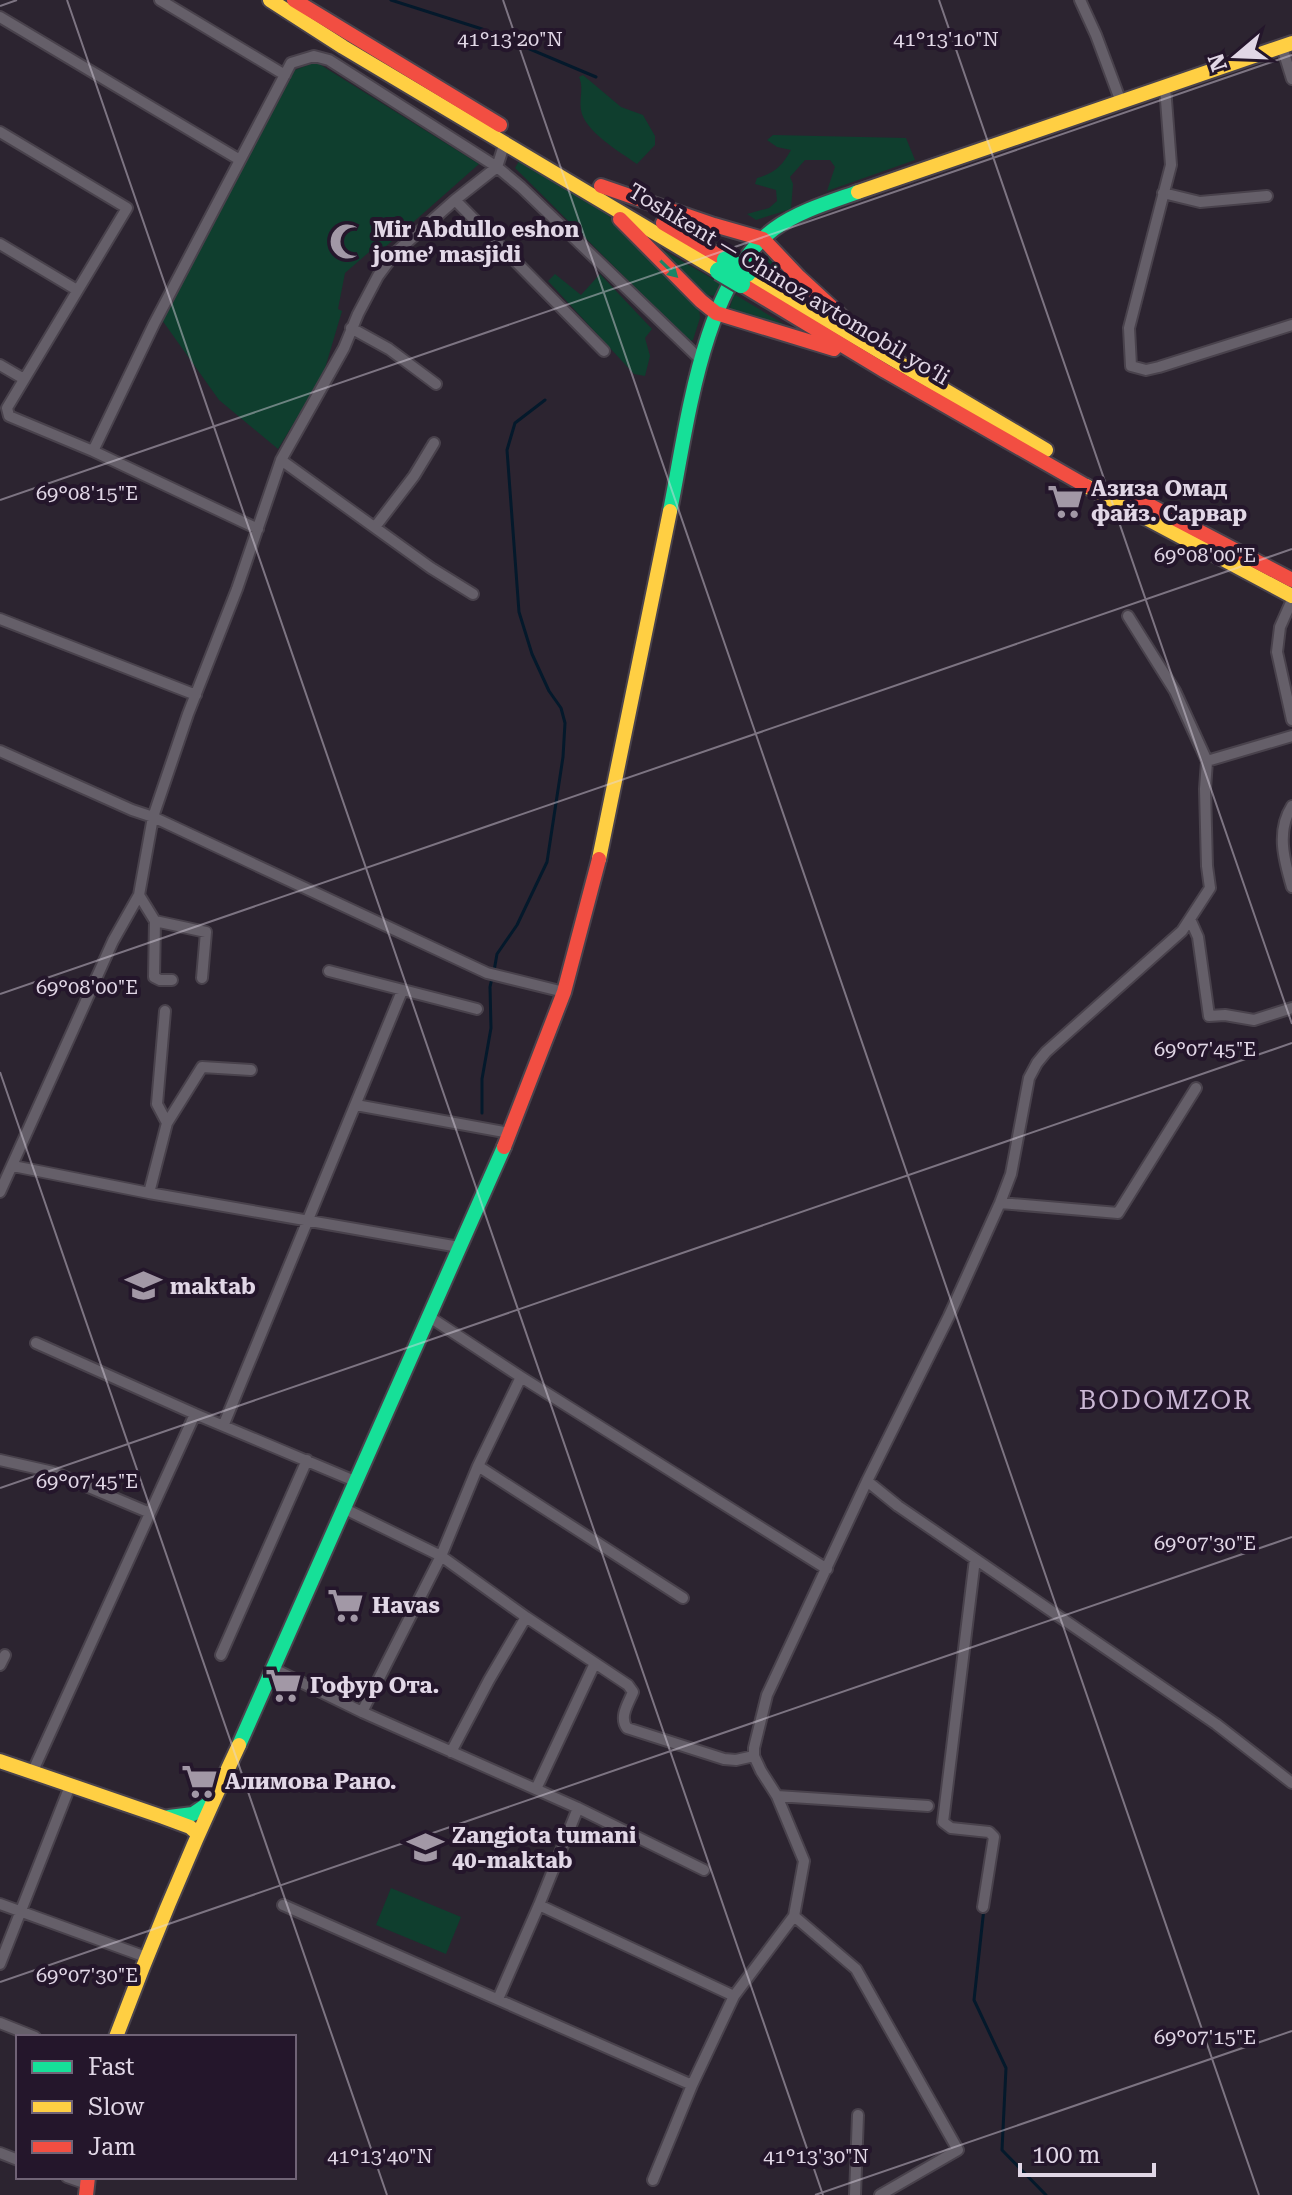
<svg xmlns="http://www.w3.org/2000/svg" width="1292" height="2195" viewBox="0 0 1292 2195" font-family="'Roboto Serif',serif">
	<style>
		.green { fill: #0f3e2e }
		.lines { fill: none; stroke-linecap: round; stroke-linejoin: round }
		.stream { stroke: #04192b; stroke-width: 3 }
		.street-casing { stroke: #49424c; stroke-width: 14 }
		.fast-casing { stroke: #49424c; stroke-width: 18 }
		.slow-casing { stroke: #49424c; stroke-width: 18 }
		.jam-casing { stroke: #49424c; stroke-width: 18 }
		.street { stroke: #655f69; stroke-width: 10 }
		.fast { stroke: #16e098; stroke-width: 14 }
		.slow { stroke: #ffcf43; stroke-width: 14 }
		.jam { stroke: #f24e42; stroke-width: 14 }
		.fast-bridge-casing { stroke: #49424c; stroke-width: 22; stroke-linecap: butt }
		.fast-bridge { stroke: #16e098; stroke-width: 18 }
		.oneway { fill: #1c8567 }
		.ticks { fill: none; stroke: #e1d7e6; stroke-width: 2; stroke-opacity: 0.45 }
		.labels { text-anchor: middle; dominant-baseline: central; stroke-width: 8; stroke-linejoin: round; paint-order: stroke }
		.poi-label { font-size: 22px; font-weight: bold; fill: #e1d7e6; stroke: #24162b; text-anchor: start }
		.street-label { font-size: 22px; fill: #e1d7e6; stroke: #24162b }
		.quarter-label { font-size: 26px; letter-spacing: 2px; fill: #cab7d4; stroke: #24162b }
		.ticks-label { font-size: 20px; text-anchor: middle; fill: #e1d7e6; stroke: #24162b; stroke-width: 8; stroke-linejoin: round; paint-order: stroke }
	</style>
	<rect width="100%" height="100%" fill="#2c2430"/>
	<!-- green -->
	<path class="green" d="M316,62L479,164L384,248L376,246L345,273L338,309L342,311L323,375L278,449L219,400L162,320L295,70Z
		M583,75L621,107L643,115L655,136V145L637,164C620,152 584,131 581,110C579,98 584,88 579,77Z
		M773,135L906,138L915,160L827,191L835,167L830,160H805L790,177L793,184L791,209L756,220L747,214L769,208L777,201L776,190L755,184L757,178C775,173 782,166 791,150L777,147L767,140Z
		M519,161L605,212L699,306L700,318L693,340L689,341L515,168Z
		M639,236L725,286L718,296L706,295Z
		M759,254L771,256L815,301L753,265L751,261Z
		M555,274L581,295L600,274L652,329L645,338L650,356L645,376L634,374L548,281Z
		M734,294L807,338L734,313L730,307Z
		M391,1888L461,1917L446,1954L376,1925Z"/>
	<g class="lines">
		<!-- stream -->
		<path class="stream" d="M391,0L482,29L596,77
			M494,971L497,954L517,925L547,862L563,757L565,723L561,708L549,691L532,654L519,612L507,450L515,423L545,400
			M482,1113V1079L491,1028L490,987L492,978
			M984,1908L974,2000L1006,2068L1002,2150L1046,2195"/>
		<defs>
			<path id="street" d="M160,0L285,75
				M1080,0L1096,35L1121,102
				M0,17L240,160
				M1282,47L1292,79
				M1165,87L1171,165L1129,328L1131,366L1146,370L1159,367L1292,325
				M0,132L127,208L7,408L9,416L93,451L258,529
				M1163,193L1200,202L1267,196
				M455,200L604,351
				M0,244L77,290
				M351,328L389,349L436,384
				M0,365L24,379
				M93,451L154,324L291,63L314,56L329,60L497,167L521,187L701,360
				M281,460L431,568L473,594
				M375,527L414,476L434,443
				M1292,600L1280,627L1277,652L1292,720
				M0,619L196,695
				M0,751L132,810L153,817L487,973L564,992
				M1207,761L1292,736
				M1292,806C1276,831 1284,860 1292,887
				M139,895L155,921L154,977L160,980H172
				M1190,919L1198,937L1209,1016L1225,1015L1254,1020L1292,1008
				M155,921L206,932L202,978
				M329,971L477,1009
				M165,1011L157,1104L167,1123
				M356,1105L510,1133
				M13,1166L149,1193L459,1247
				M0,1192L113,941L139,895L153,817L188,714L237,589L281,460L344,348L358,314L378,276L395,253L455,200L497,167L505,142
				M149,1193L167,1123L202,1067L251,1070
				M1000,1203L1118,1213L1196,1088
				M428,1316L521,1377L827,1569
				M36,1343L195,1414L357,1482
				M224,1424L402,991
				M0,1460L53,1472L150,1513
				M478,1466L683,1598
				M867,1481L898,1506L1216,1724L1292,1783
				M345,1509L441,1556L526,1617L628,1685L633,1692C628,1704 619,1717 627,1728L724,1759L736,1760L754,1756
				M975,1559L943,1822L951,1828L989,1832L994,1837L983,1907
				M221,1655L307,1460
				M0,1665L5,1655
				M274,1669L362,1712L578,1808L704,1870
				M362,1712L441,1556L478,1466L521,1377
				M451,1752L489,1680L526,1617
				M32,1773L195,1414
				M536,1789L595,1663
				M777,1796L928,1806
				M0,1904L146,1957
				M283,1905L692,2085
				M539,1905L734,1996
				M794,1916L856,1969L958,2150L880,2195
				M0,1964L70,1786
				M498,1999L539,1905L578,1808
				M0,2023L35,2037
				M0,2153L18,2160
				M67,2177L87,2184
				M653,2180L692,2085L734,1996L794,1916L804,1861L777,1796L761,1771L754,1756V1748L767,1695L867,1481L949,1316L1000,1203L1011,1174L1029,1078L1037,1063L1046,1052L1182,931L1210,888L1207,866L1205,789L1207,761L1175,691L1128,616
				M855,2195L858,2115"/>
			<path id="fast" d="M670,511C687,427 702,283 774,229C799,211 830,202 858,192
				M239,1745L504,1147
				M169,1817L193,1814L212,1801"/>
			<path id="slow" d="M270,0L343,47L719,271
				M858,192L1292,43
				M747,273L1046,450
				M1086,486L1292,596
				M599,859L670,511
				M0,1761L163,1817L190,1827L198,1834
				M116,2037C153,1938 194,1841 239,1745"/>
			<path id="jam" d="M294,0L500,125
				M601,186L714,225L763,239L799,277L850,324
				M620,219L701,301L716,313L834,349
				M663,223L726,260
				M741,284L885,371L1086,486
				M1128,494L1292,580
				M504,1147L564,992L599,859
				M86,2195L88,2177"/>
		</defs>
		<!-- street casing -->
		<use href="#street" class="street-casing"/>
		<!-- fast casing -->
		<use href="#fast" class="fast-casing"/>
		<!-- slow casing -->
		<use href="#slow" class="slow-casing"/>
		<!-- jam casing -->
		<use href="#jam" class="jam-casing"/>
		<!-- street -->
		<use href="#street" class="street"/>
		<!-- fast -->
		<use href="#fast" class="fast"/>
		<!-- slow -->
		<use href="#slow" class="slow"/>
		<!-- jam -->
		<use href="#jam" class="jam"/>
		<defs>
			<path id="fast-bridge" d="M726,260L747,273
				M719,271L741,284"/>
		</defs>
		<!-- fast-bridge casing -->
		<use href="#fast-bridge" class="fast-bridge-casing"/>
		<!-- fast-bridge -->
		<use href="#fast-bridge" class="fast-bridge"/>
	</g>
	<!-- one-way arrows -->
	<defs><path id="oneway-solid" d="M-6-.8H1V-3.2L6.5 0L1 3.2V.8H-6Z" transform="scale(2)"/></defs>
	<use class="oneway" href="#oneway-solid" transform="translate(669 269) rotate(44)"/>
	<!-- ticks -->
	<path class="ticks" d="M67,0L823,2195M503,0L1259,2195M939,0L1292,1024M0,6L17,0M0,500L1292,55M0,994L1292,549M0,1072L387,2195M0,1488L1292,1043M0,1982L1292,1537M815,2195L1292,2031"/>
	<!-- icons -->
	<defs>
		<symbol id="mosque-bare" viewBox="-9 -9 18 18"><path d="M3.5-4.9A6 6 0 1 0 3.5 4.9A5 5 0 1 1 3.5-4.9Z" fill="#a298a6" stroke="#24162b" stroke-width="2.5" paint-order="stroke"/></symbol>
		<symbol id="supermarket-bare" viewBox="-9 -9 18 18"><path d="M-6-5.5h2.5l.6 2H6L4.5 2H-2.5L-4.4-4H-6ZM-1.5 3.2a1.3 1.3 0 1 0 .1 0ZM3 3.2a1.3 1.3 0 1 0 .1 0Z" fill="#a298a6" stroke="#24162b" stroke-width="2.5" paint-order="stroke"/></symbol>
		<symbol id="school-bare" viewBox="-9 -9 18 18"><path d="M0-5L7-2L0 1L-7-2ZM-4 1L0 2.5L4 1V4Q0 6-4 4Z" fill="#a298a6" stroke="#24162b" stroke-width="2.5" paint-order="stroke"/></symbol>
	</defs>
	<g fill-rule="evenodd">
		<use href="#mosque-bare" x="322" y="216" width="51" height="51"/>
		<use href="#supermarket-bare" x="1040" y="476" width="51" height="51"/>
		<use href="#school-bare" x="118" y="1260" width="51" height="51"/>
		<use href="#supermarket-bare" x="320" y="1580" width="51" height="51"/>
		<use href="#supermarket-bare" x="258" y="1660" width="51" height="51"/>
		<use href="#supermarket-bare" x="174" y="1756" width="51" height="51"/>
		<use href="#school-bare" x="400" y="1822" width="51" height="51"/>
	</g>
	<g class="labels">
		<!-- poi labels -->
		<g class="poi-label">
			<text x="373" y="229">Mir Abdullo eshon<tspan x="373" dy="25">jome’ masjidi</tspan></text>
			<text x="1091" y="488">Азиза Омад<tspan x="1091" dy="25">файз. Сарвар</tspan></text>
			<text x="170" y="1286">maktab</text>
			<text x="372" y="1605">Havas</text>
			<text x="310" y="1685">Гофур Ота.</text>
			<text x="225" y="1781">Алимова Рано.</text>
			<text x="452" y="1835">Zangiota tumani<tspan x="452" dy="25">40-maktab</tspan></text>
		</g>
		<!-- street labels -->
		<g class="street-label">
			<text transform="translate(789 284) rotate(31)">Toshkent — Chinoz avtomobil yoʻli</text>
		</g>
		<!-- quarter labels -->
		<g class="quarter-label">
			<text x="1166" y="1400">BODOMZOR</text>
		</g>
	</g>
	<g class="ticks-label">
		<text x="946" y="46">41°13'10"N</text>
		<text x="510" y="46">41°13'20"N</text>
		<text x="87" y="500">69°08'15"E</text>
		<text x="1205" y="562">69°08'00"E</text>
		<text x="87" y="994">69°08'00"E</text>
		<text x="1205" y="1056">69°07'45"E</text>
		<text x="87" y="1488">69°07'45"E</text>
		<text x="1205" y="1550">69°07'30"E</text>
		<text x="87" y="1982">69°07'30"E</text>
		<text x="1205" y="2044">69°07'15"E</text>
		<text x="380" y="2163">41°13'40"N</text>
		<text x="816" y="2163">41°13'30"N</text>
	</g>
	<!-- legend -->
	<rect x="16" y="2035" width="280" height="144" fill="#24162b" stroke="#706376" stroke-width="2"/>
	<rect x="32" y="2061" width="40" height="12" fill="#16e098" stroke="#706376" stroke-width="2"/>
	<text x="88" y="2075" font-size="24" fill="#e1d7e6">Fast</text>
	<rect x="32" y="2101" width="40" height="12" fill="#ffcf43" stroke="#706376" stroke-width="2"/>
	<text x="88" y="2115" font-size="24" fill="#e1d7e6">Slow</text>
	<rect x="32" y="2141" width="40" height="12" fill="#f24e42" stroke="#706376" stroke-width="2"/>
	<text x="88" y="2155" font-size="24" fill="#e1d7e6">Jam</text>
	<!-- north arrow -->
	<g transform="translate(1236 56) rotate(251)" stroke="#24162b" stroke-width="6" paint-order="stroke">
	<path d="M0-6L14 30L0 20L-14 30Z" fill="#e1d7e6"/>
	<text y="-12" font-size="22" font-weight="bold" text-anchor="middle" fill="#e1d7e6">N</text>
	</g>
	<!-- scale -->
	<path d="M1020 2163v12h134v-12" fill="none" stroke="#e1d7e6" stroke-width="4"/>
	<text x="1032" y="2163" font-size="24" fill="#e1d7e6" stroke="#24162b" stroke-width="6" paint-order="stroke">100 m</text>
</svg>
